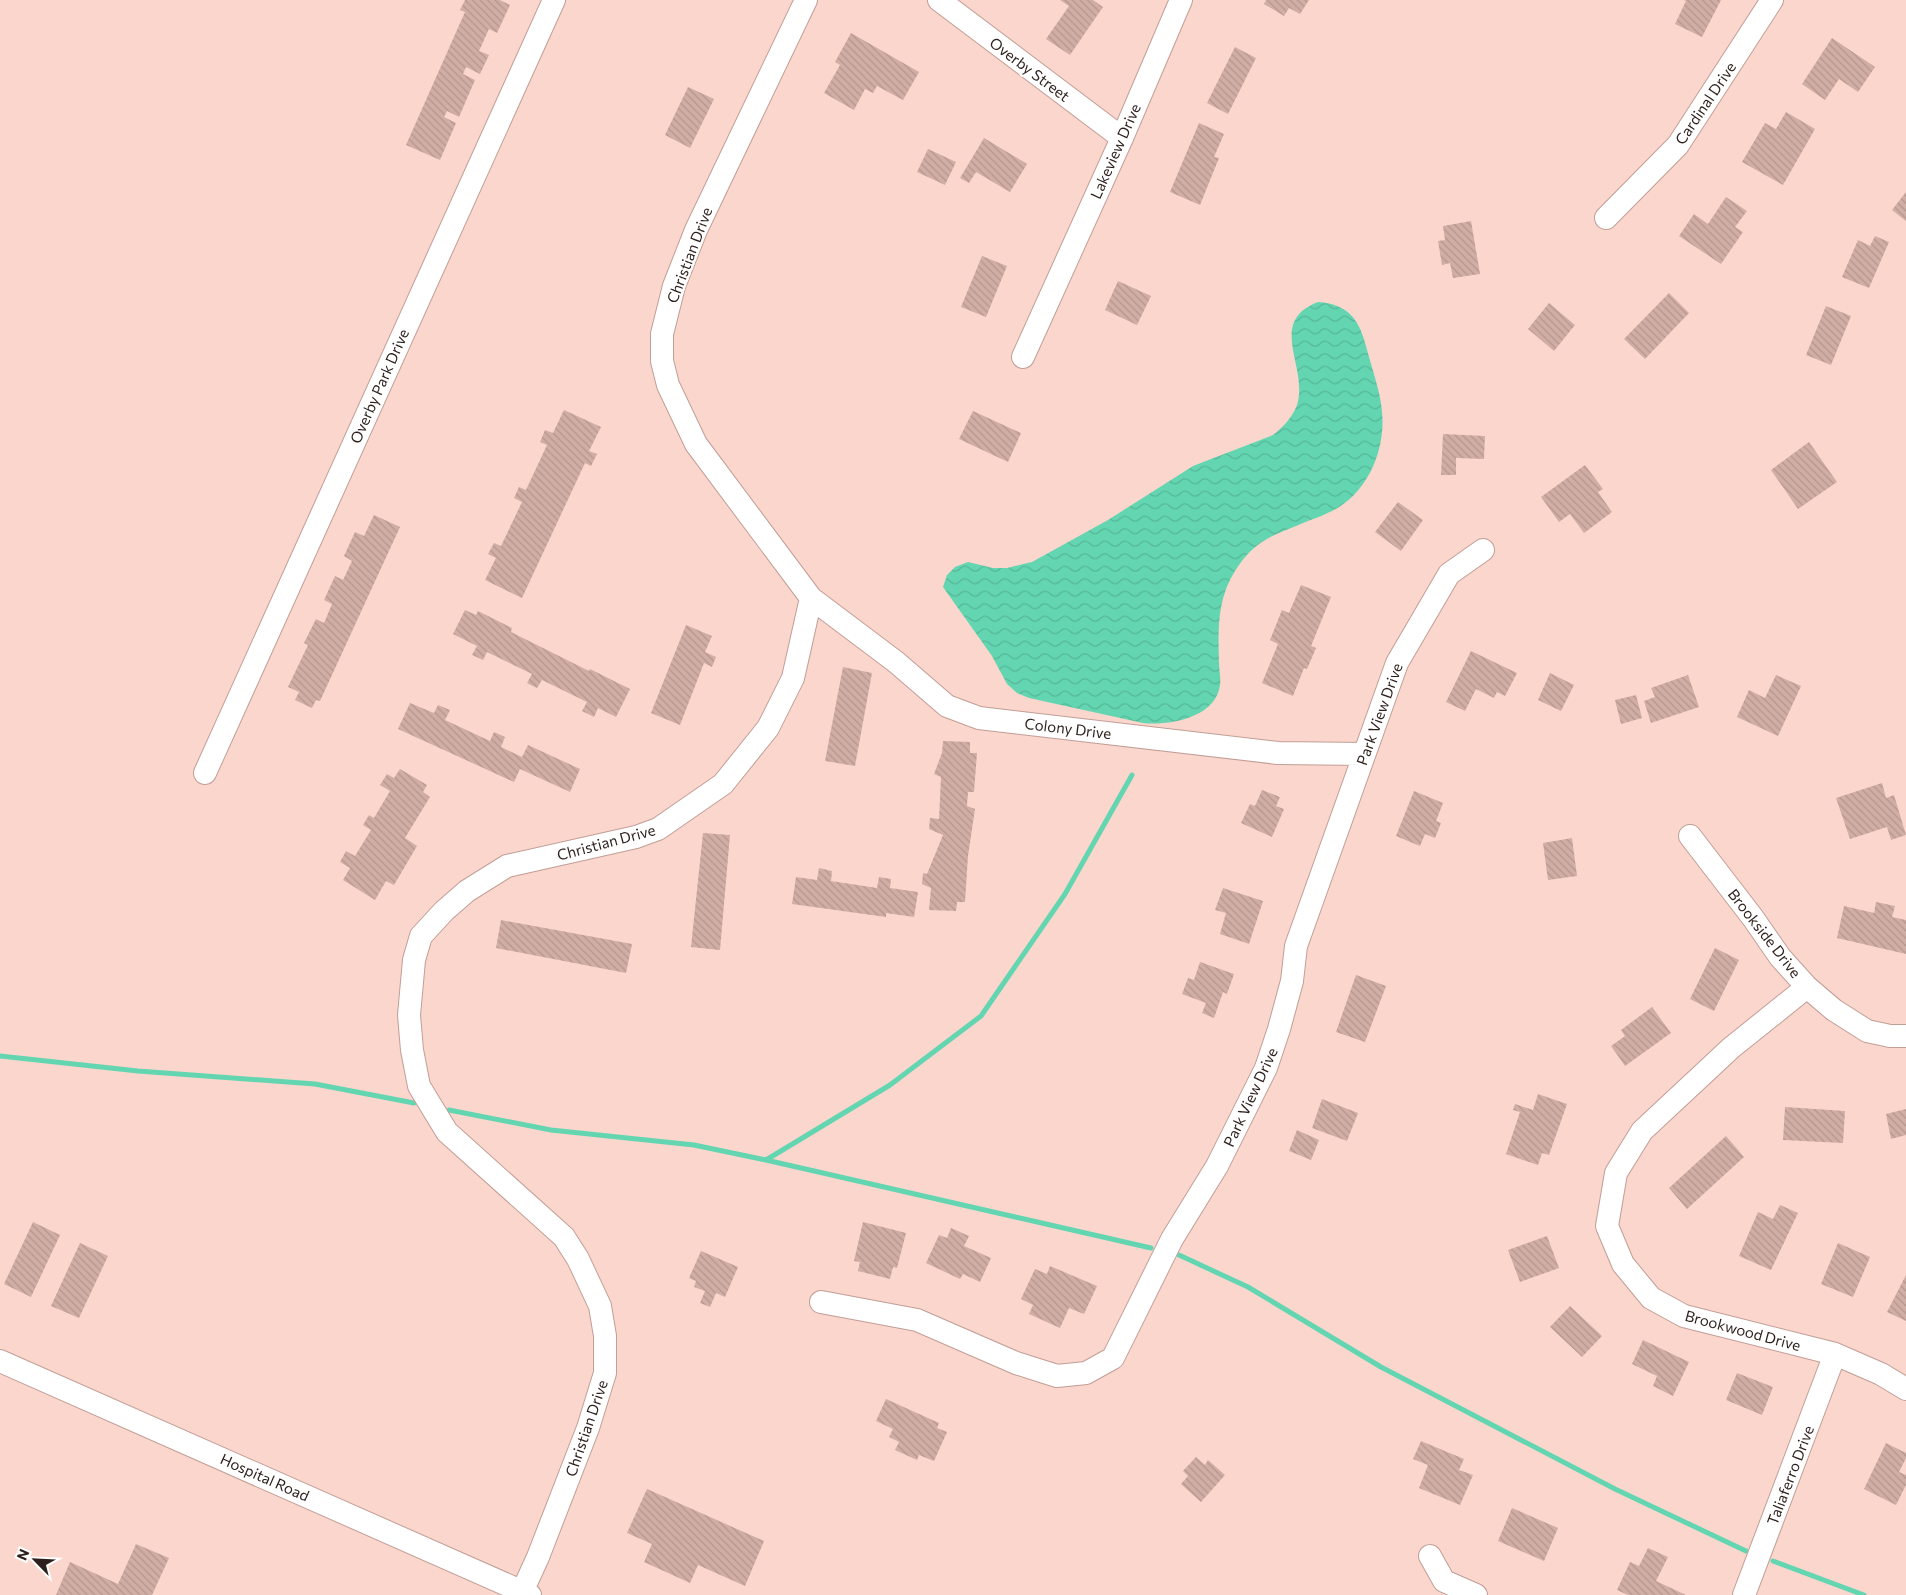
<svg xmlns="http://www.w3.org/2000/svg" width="1906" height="1595" viewBox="0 0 1906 1595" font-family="Commissioner,sans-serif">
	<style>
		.water { fill: url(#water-waves) }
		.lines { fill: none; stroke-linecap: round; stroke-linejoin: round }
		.stream { stroke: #63d6b1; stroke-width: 5 }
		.building { fill: url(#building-back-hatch) }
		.minor-casing { stroke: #c19e96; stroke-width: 24 }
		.minor { stroke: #fff; stroke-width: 22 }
		.labels { text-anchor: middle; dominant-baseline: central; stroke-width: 4.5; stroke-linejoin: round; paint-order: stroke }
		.street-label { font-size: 15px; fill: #2c1f1c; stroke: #fff }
	</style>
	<defs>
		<pattern id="water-waves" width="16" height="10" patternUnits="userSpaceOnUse" patternTransform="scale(1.25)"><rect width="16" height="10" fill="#63d6b1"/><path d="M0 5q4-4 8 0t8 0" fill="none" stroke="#56b798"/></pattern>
		<pattern id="building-back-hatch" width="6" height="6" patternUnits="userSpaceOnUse" patternTransform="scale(1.25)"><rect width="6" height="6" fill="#d1aea5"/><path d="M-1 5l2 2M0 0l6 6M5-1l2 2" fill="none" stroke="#b4958d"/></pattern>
	</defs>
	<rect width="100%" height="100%" fill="#fbd6cd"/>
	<!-- water -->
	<path class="water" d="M1318,302C1348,304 1359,319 1366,346C1371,366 1381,393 1382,412C1386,450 1367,494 1332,511C1324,515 1316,518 1308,521C1275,535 1255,539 1235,571C1217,599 1218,631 1219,662C1219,670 1221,678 1220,685C1216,718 1168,726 1143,723L1029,698L1017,693L1007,684L992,656L943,587L947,575L955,567L968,562L993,568H1007L1032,562L1108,520L1193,466L1273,435C1283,427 1292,418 1297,405C1309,367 1266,322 1318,302Z"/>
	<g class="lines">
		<!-- stream -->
		<path class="stream" d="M0,1056L138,1071L315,1084L414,1103
			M449,1110L551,1130L694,1145L766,1160L1151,1248
			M766,1160L890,1085L981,1016L1065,894L1132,775
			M1179,1255L1248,1287L1381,1367L1615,1489L1746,1551
			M1773,1561L1864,1595"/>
	</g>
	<!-- building -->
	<path class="building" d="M465,0H500L510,5L497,33L489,29L479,51L489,55L480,74L466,67L463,74L475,80L459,117L447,111L444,117L456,123L440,160L406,145L465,12L460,10Z
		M1060,0H1093L1103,7L1070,55L1046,39L1069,6Z
		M1266,0H1309L1300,14L1289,8L1284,16L1264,4Z
		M1684,0H1721L1702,37L1675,24L1686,1Z
		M851,33L919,72L903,100L877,86L873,93L865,89L854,110L824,93L840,65L835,62Z
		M1832,38L1875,67L1858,92L1839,79L1825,100L1802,84Z
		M1235,47L1256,58L1228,114L1207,103Z
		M688,87L714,99L690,148L665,135Z
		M1786,112L1815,129L1783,185L1742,162L1765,123L1776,129Z
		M1199,123L1224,134L1214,157L1219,158L1200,205L1170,192Z
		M984,138L1027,164L1010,192L976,172L969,183L960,178Z
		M928,149L956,162L945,185L917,172Z
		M1906,192V221L1892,210Z
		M1726,197L1747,211L1735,227L1743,232L1721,264L1679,236L1694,214L1708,224Z
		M1471,221L1480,274L1453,278L1450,263L1442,265L1438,241L1445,240L1443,226Z
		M1875,236L1889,242L1869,288L1842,277L1858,240L1870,246Z
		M982,256L1007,266L986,317L961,307Z
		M1118,281L1151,296L1137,325L1105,310Z
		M1669,293L1689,313L1645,359L1624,339Z
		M1549,303L1575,325L1554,351L1528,329Z
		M1826,306L1851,316L1831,365L1806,355Z
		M564,410L601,427L589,451L597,454L591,466L585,463L522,598L485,580L496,558L488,554L494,543L501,546L522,502L514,498L519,487L526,490L547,445L540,442L545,430L553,433Z
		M973,411L1021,433L1008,462L959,439Z
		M1443,434L1485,436L1484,459L1456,458V475H1441Z
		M1809,442L1837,482L1798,509L1771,470Z
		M1585,465L1603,489L1598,492L1612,512L1584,533L1570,514L1559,522L1541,497Z
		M1398,502L1423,520L1401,551L1375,532Z
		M374,515L400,527L320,701L316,700L312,708L295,700L299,692L288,687L308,645L304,643L316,619L324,623L332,604L324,600L335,576L343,580L352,561L344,556L355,532L364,536Z
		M1301,585L1331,597L1311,646L1316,648L1307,669L1304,668L1293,696L1262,683L1278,644L1270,640L1282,610L1289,613Z
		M465,610L476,615L478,611L512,628L511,632L589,671L590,669L630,689L616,717L598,708L594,717L582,711L587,702L542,680L537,688L527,683L532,674L487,652L483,660L472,655L477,646L453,634Z
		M686,625L712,636L705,652L716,657L712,667L704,663L680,725L651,713Z
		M1471,651L1517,673L1505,696L1497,692L1494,698L1476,689L1465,711L1446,702Z
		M843,667L872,673L855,766L825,761Z
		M1550,673L1574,685L1561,711L1538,700Z
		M1688,675L1699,707L1651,723L1644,701L1655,697L1651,688Z
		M1776,675L1801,686L1778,736L1737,717L1749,690L1765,698Z
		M1636,695L1642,718L1621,724L1615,700Z
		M410,703L434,713L438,705L450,710L445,720L490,741L494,732L505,737L501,747L522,757L528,745L580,769L570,792L520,769L514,782L398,729Z
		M943,741L970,742V753H977L974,792H968L967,806L975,809L968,856L965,902H957L956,911L929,910L931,888L922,884L923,873L927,874L943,835L929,829L930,818L939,819L941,777L934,774L942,753Z
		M400,769L427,785L423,792L430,797L405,838L417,846L394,885L386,881L375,900L343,880L350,868L340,862L346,851L355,856L371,830L363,825L369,815L374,818L390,791L380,785L387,774L394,778Z
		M1882,783L1886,798L1894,795L1906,835L1891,840L1887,827L1850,839L1836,798Z
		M1262,790L1280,797L1276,806L1284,809L1272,837L1241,823L1250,804L1255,806Z
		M1414,791L1443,803L1436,821L1441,823L1435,838L1425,834L1420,846L1396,836Z
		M703,833L730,835L720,950L691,947Z
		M1572,838L1577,876L1548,880L1543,843Z
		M819,868L832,871L831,881L877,888L879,877L891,879L890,888L918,892L914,917L886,913V917L792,904L796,877L817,880Z
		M1223,888L1263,901L1249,944L1220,934L1226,913L1215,910Z
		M1876,902L1895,906L1892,917L1906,920V954L1837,938L1844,906L1874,913Z
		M501,920L632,944L626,973L496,948Z
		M1715,948L1739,960L1714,1011L1690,999Z
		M1200,962L1234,974L1227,994L1223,992L1214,1018L1202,1013L1206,1003L1182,994L1188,978L1194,980Z
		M1356,975L1386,986L1365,1042L1336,1032Z
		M1652,1007L1671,1033L1625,1066L1611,1046L1625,1036L1621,1030Z
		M1538,1094L1567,1104L1549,1155L1542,1153L1538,1165L1506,1154L1520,1112L1513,1110L1515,1104L1533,1110Z
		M1322,1099L1358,1113L1347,1141L1312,1128Z
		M1785,1107L1845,1111L1843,1143L1783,1140Z
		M1906,1109V1135L1891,1139L1886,1114Z
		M1297,1130L1319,1140L1311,1160L1289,1151Z
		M1726,1136L1744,1157L1687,1209L1669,1188Z
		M1780,1205L1798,1213L1771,1270L1739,1256L1758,1212L1773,1219Z
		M33,1222L60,1235L31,1297L4,1284Z
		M863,1222L906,1233L897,1268L893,1267L890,1279L858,1271L860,1262L854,1261Z
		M951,1228L969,1236L964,1246L991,1258L980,1282L963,1274L960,1279L926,1263L939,1235L947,1238Z
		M1547,1236L1559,1268L1520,1282L1508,1250Z
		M80,1243L108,1256L79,1318L51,1306Z
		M1838,1243L1870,1257L1853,1297L1821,1284Z
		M701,1251L738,1267L725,1297L716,1293L710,1307L700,1303L705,1291L694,1287L696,1281L689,1278Z
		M1050,1266L1097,1286L1084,1314L1069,1308L1060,1328L1029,1314L1033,1305L1021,1299L1035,1269L1047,1274Z
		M1906,1275V1321L1887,1312Z
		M1570,1306L1602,1336L1582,1357L1550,1327Z
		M1643,1340L1689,1362L1673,1396L1653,1386L1657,1376L1632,1364Z
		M1737,1373L1773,1387L1762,1415L1726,1400Z
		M886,1399L939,1423L937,1428L947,1432L934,1461L919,1455L917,1460L895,1450L899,1442L889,1437L893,1429L876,1421Z
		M1421,1441L1464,1459L1459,1470L1473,1475L1460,1505L1419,1488L1428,1465L1413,1459Z
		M1886,1443L1906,1453V1458L1899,1472L1906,1475V1485L1896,1505L1864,1489Z
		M1196,1457L1205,1465L1208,1460L1225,1475L1201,1502L1181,1484L1188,1476L1183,1471Z
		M647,1489L764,1541L745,1586L698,1565L690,1583L644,1562L652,1544L627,1533Z
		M1512,1508L1558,1528L1544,1561L1498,1541Z
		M136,1544L169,1558L152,1595H56L70,1562L118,1584Z
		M1648,1548L1668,1557L1656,1581L1686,1595H1628L1617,1590L1630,1562L1639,1566Z"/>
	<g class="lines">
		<defs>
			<path id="minor" d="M939,0L1122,138
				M1606,218L1678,145L1772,0
				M1023,357L1122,138L1181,0
				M811,598L896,662L947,706L979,718L1278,753L1364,754
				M205,773L554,0
				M1690,836L1753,918L1780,957L1807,987L1834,1010L1867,1031L1890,1036H1906
				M1807,987L1731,1048L1642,1131L1616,1173L1607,1226L1623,1264L1651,1298L1684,1316L1835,1354L1881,1374L1906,1389
				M821,1302L917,1320L1016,1363L1057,1376L1086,1373L1113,1358L1172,1239L1217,1166L1266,1068L1279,1029L1292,981L1296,946L1397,663L1449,574L1483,550
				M0,1361L530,1595
				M1430,1556L1444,1581L1476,1595
				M522,1592L538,1557L588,1428L605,1373V1336L600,1306L578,1259L564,1237L447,1132L419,1086L412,1050L409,1015L414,960L421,936L444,911L467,891L507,866L636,837L658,829L723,784L768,728L793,678L811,598L696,444L668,385L662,361V334L674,286L696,230L806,0
				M1744,1595L1835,1354"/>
		</defs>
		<!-- minor casing -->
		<use href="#minor" class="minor-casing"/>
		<!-- minor -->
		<use href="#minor" class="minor"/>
	</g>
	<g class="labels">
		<!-- street labels -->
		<g class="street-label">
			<text transform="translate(1030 69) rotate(37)">Overby Street</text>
			<text transform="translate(1705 103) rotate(-56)">Cardinal Drive</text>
			<text transform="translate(1115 151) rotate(-66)">Lakeview Drive</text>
			<text transform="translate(689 255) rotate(-69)">Christian Drive</text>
			<text transform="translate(379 386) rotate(-66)">Overby Park Drive</text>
			<text transform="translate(1379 714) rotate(-70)">Park View Drive</text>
			<text transform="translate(1068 728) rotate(7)">Colony Drive</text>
			<text transform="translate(606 842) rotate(-15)">Christian Drive</text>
			<text transform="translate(1765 933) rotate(52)">Brookside Drive</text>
			<text transform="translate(1250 1097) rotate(-65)">Park View Drive</text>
			<text transform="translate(1743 1330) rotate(15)">Brookwood Drive</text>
			<text transform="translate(586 1428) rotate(-71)">Christian Drive</text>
			<text transform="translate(1790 1475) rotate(-69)">Taliaferro Drive</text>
			<text transform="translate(265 1477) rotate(24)">Hospital Road</text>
		</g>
	</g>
	<!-- north arrow -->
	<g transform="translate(35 1560) rotate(294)" stroke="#ffffff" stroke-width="4" paint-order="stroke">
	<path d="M0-4L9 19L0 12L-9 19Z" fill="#2c1f1c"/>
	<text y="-8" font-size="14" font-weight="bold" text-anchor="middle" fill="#2c1f1c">N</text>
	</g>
</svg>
